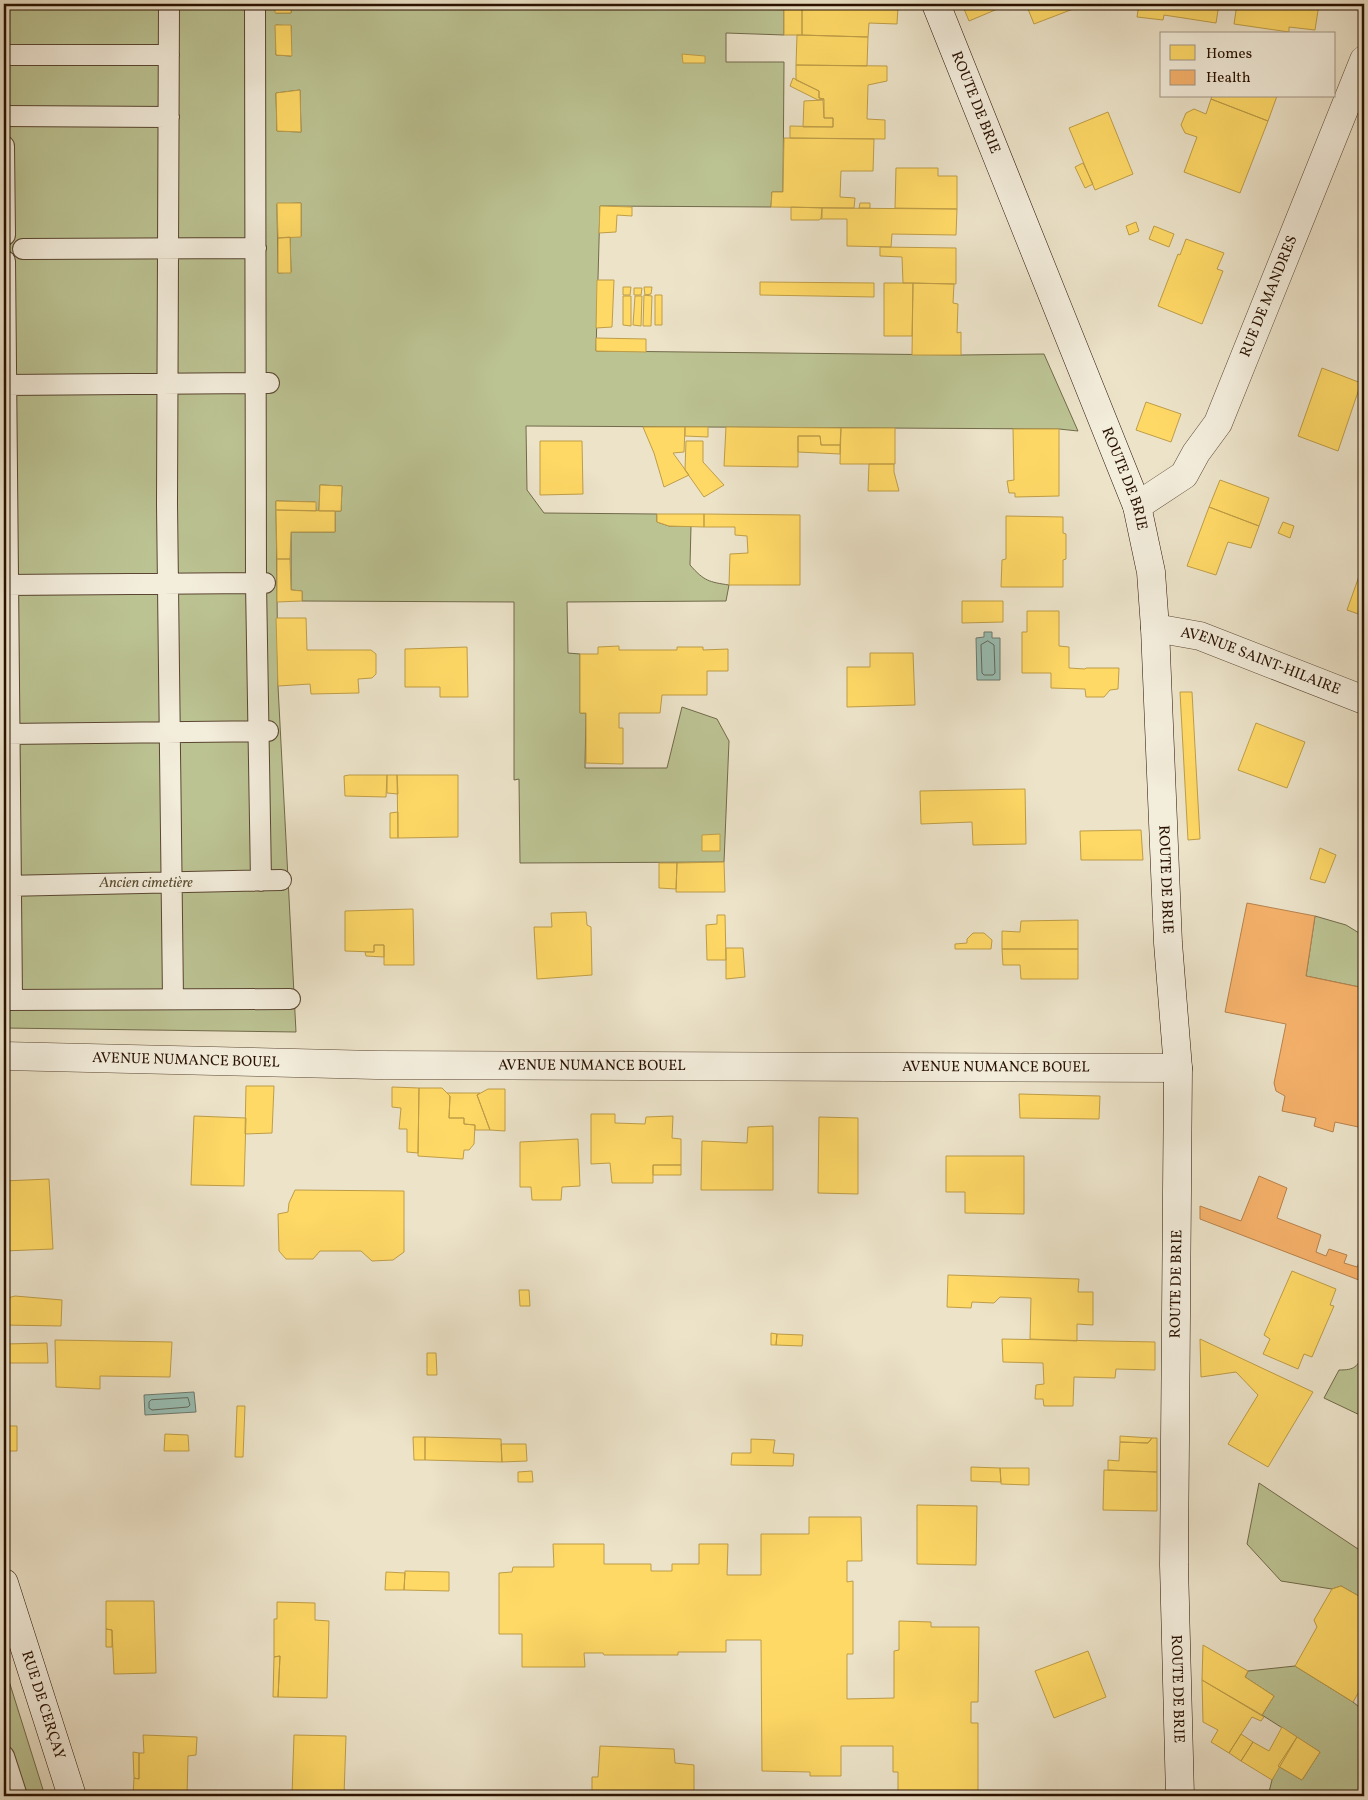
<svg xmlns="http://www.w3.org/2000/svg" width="1368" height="1800" viewBox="0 0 1368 1800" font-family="Vollkorn,serif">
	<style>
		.green { fill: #bcc393; stroke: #726a4a; fill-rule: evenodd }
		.water { fill: #99beb4; stroke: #6c796c }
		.homes { fill: #ffd966; stroke: #bf9d47 }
		.health { fill: #f6b26b; stroke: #b8824b }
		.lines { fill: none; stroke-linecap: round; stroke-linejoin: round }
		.shore { stroke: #61685a; stroke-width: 1 }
		.lane-casing { stroke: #5a4632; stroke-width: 22 }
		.street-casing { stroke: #5a4632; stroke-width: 29 }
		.secondary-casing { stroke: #291100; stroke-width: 29 }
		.lane { stroke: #f3eddc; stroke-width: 20 }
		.street { stroke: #f3eddc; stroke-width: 28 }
		.secondary { stroke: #f3eddc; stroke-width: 28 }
		.labels { text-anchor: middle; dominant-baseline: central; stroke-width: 5; stroke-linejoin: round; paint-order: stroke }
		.street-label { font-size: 15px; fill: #291100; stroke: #f3eddc }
		.park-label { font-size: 15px; font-style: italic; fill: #5c4f33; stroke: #f3eddc }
	</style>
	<rect width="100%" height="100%" fill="#ece3c9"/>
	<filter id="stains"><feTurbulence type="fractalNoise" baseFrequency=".004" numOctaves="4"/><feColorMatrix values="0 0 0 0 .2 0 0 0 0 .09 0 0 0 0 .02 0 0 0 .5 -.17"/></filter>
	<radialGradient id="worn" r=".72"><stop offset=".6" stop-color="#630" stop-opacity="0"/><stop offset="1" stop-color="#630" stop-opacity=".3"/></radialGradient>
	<!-- green -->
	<path class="green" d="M4,4H275L276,13H291V4H784V35L726,33V62H784L783,192H772L771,207L600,206L596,351L961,355L1044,354L1078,431L1059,429L526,426L527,490L544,513L657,514V522L669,526H691L690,565C704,581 709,582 729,585L726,601L567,602L568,653L580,654V713H586L585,768H667L682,707L717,719L729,741L724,862L520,863L519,779L514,780V602L302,601V591L291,590V532H335V511H341L342,486L320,485L319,511H316L315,502L276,501L278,686L296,1032L4,1028ZM276,25L291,26V56L276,55ZM300,90L301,132L277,131L276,93ZM301,203V236L290,237L291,272L278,273L277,204Z
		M1315,916L1346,925L1364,936V988L1306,976Z
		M1364,1353V1417L1324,1398L1339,1370C1355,1370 1357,1367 1364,1353Z
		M1259,1483L1364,1553V1599L1341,1586L1332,1589L1281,1581L1247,1544Z
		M4,1665L45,1796H4Z
		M1295,1666L1353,1702L1364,1711V1796H1275L1269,1792L1272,1780L1278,1766L1302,1780L1320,1752L1262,1715L1274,1696L1245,1677L1248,1671Z"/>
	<!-- water -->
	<path class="water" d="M984,632H992V638H1000V680H977L976,638L984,637Z
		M194,1392L196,1412L145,1415L144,1395Z"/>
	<!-- homes -->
	<path class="homes" d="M275,4H291V13H275Z
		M784,4H802V35H784Z
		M790,4H869V6Z
		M802,4L898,7L897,24L869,23L868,37L802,35Z
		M962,4H1007V5L969,21Z
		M1026,4H1080L1081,6L1034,24Z
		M1139,4H1219L1216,23L1164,15L1163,20L1137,17Z
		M1237,4H1319L1315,30L1289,27V32L1234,24Z
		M275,25H291L292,56L276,55Z
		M797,35L868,37L867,66L796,65Z
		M682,54L705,56V63H683Z
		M796,65L887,66V81L868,85L867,119L885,120V139L790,138V126L833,127V118H824V99L819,98V91L796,80Z
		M793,78L819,91V98L824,99L818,100L790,86Z
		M300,90L301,132L277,131L276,93Z
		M1212,96H1277L1268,121L1211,99Z
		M1211,99L1268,121L1240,193L1184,172L1197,137L1185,133L1181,125L1186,113L1194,109L1206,114Z
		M823,100L824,118H833V127H803L804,101Z
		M1108,112L1133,174L1095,190L1069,128Z
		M784,138L874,139L873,171H841L840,197L855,198L854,208L771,207L772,192H783Z
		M1083,163L1093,184L1085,188L1075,167Z
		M896,168H938V176H957V209L895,208Z
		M277,203H301V237L278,238Z
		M860,203H870V208H859Z
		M600,206L632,207V216L617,215L616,232L599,233Z
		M791,207L822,208V218L819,220H791Z
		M822,208L957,209L956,235L892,234L891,247L847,246V219H821Z
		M1136,222L1139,231L1129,235L1126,226Z
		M1154,226L1174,234L1169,247L1149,239Z
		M290,237L291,273H278V238Z
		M1186,239L1224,253L1217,269L1223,271L1202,324L1158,306L1178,254L1180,255Z
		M880,247L956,248V284L903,283L902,257L880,256Z
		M597,280H614L612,327L596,328Z
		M760,282L874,283V297L760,295Z
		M884,283H913L912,336H884Z
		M913,283L954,284L953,303L958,304L957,333L961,332V355H912Z
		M623,287H631L630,295H623Z
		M644,287H652L651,294L645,295Z
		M634,288H642L641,295H634Z
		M644,295L652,296L651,326H643Z
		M655,295H662V325H655Z
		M623,296H631V326L623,325Z
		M635,296H642L641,326L633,325Z
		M596,338L646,339V352L596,351Z
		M1322,368L1361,383L1338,451L1298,436Z
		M1146,402L1181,414L1171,442L1136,430Z
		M643,427H685L684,452L673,453L689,475L664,487L654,453Z
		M685,427H708V437L685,436Z
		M726,427L841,428L840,445H821L820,436H798V467L724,466Z
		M841,428H895V464H840Z
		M1013,429H1059V496L1015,497V493H1009L1007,481L1014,480Z
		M798,436H820L821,445H840V454L798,452Z
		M540,441H582L583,494L540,495Z
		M686,441H703V462L724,485L704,497L685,470Z
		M869,464H894V472L899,491H868Z
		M1220,480L1269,498L1259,526L1209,507Z
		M320,485L342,486L341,511H319Z
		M276,501L316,502V511L276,510Z
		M1209,507L1259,526L1251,548L1228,542L1216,575L1187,566Z
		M276,510L335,511V532H291L290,559H277Z
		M657,514H704V527L669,526L657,522Z
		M704,514L800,515V585H729L730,554L748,553L747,536L735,535V527H704Z
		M1006,516L1063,517V533L1066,534V559L1063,560V587H1001L1002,560L1006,559Z
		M1283,522L1294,526L1290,538L1278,533Z
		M277,559H290L291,590L302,591V601L277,602Z
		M1363,565L1364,566V616L1347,610Z
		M962,601H1003V622L962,623Z
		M1027,611H1059V646L1069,647V668L1085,669L1086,668H1119L1118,689L1110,690L1104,697H1086L1085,689L1051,688V673H1022V632H1027Z
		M276,618H306L307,650H371L376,654V674L372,678L358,679L359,693L311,694L310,684L278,686Z
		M619,646V650H677V647H703V650L728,649V671H707V695H662L660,713H619V728H623V764L586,763V713H580V654H598V647Z
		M467,647L468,697H440V687H405V649Z
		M870,653H913L915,705L847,707V667H870Z
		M1180,692H1192L1200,839L1188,840Z
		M1256,723L1305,742L1287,788L1238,770Z
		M349,775H387L386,797L345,796L344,776Z
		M387,775H397L398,794L387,793Z
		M397,775H458V837L398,838Z
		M1025,789L1026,844L973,845L972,822L921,824L920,791Z
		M398,812V838H390V813Z
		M1141,830L1143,860H1081L1080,831Z
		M720,834V851H702V835Z
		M1320,848L1336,855L1325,883L1310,879Z
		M724,862L725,892H676L677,863Z
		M659,863H677L676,889L659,888Z
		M413,909L414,965H384V945H374V952L345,951V911Z
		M586,912L587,925L591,927L592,975L537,979L534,927H552L551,913Z
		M717,915H725L726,960H707L706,925L717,924Z
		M1078,920V949H1002V931L1020,932L1021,921Z
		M973,933H984L992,940L991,949H955V944L967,943V939Z
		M374,945H384V957L366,956L365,952H374Z
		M726,948H743L745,977L726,979Z
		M1002,949H1078V979H1021L1020,965H1003Z
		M246,1086H274L272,1133L245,1134Z
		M392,1087L419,1088L418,1153L407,1152V1129H399L401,1108L392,1107Z
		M419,1088H442L450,1096L449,1118H464V1124L475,1125L474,1144L469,1150H464L463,1159L418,1156Z
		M488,1089H505V1131L490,1130L477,1095Z
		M447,1093H480L477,1095L490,1130H475V1125L464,1124V1118H449L450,1096Z
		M1019,1094L1100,1096L1099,1119L1020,1118Z
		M591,1114H615V1123L645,1124L646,1117L673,1116L672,1138L681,1139V1165H653V1183H612L610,1163L591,1164Z
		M194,1116L246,1118L244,1186L191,1185Z
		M819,1117L858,1118V1194L818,1193Z
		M773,1126V1190H701L702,1141L747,1143L748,1127Z
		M578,1139L580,1186L562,1187L561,1200H532L531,1187H520V1142Z
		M946,1156H1024V1214L965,1213V1192H946Z
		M653,1165H681V1175H653Z
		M49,1179L53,1249L4,1251V1181Z
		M295,1190L404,1191V1252L393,1260L372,1261L361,1251H320L313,1259H286L279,1251L278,1214L288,1212L289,1203Z
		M1292,1271L1336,1289L1330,1305L1334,1306L1312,1357L1304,1354L1298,1369L1263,1354L1270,1339L1264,1335Z
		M948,1275L1079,1279L1078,1292H1093V1325L1077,1324V1341L1030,1339L1031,1298L1000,1297L994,1303L972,1302L971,1308L947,1307Z
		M519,1290H529L530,1306H520Z
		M15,1296L62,1300L61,1326L4,1325V1299Z
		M771,1333L777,1334L776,1345H771Z
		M777,1334L803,1335L802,1346L776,1345Z
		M1002,1339L1155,1342V1370L1116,1369L1115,1378L1074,1377L1073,1406H1044L1043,1399H1035L1036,1385L1044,1384L1043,1363L1003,1362Z
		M1200,1339L1313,1392L1268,1467L1228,1444L1258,1395L1236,1372L1201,1377Z
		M55,1340L172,1342L170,1377L100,1376V1389L56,1387Z
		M47,1343L48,1363H4V1344Z
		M427,1353H436L437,1375H427Z
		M237,1406H245L243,1457H235Z
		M4,1426H17V1451H4Z
		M165,1434L188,1435L189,1451H164Z
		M1120,1436L1152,1438L1148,1443L1120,1442Z
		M413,1437H425V1460H414Z
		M425,1437L501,1439L502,1462L425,1460Z
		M1152,1438H1157V1472L1108,1470V1460L1119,1461L1120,1442L1148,1443Z
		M751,1439L775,1440L773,1453L794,1454L793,1466L731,1465L732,1453H751Z
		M501,1444H526L527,1461L502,1462Z
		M971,1467L1000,1468L1001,1482L971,1481Z
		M1000,1468H1029V1485L1001,1484Z
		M1104,1470L1157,1472V1511L1103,1510Z
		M532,1471L533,1482H518V1472Z
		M917,1505L977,1506L976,1565L917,1564Z
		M809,1517H861L862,1561H847V1582L853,1581V1654H847V1699L894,1698V1651L899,1650V1621L931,1622V1627H979L978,1702H971V1723H978V1793H930V1796H898V1772H893V1746H841V1776H810V1772L762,1771L761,1640H726V1652H678V1655H604L603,1653H584L585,1667H522V1634H499V1573L512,1572L513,1567H554L553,1544H604V1564H651V1571H672V1564H699V1544H728L727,1575H761V1534H809Z
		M405,1571L449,1572V1591L404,1590Z
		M386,1572L405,1573L404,1590H385Z
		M1341,1586L1364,1599V1683L1353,1702L1295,1666L1317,1627L1314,1620L1332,1589Z
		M106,1601H154L156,1673L114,1674L112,1630L106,1629Z
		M277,1602L315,1603V1620L329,1621L327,1698L278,1697L280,1656L274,1657V1619H277Z
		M106,1629L112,1630V1647H106Z
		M1203,1645L1248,1671L1245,1677L1274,1696L1262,1715L1202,1680Z
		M1088,1651L1106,1697L1054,1718L1035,1671Z
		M280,1656L278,1697H273L274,1657Z
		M1202,1680L1264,1717L1261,1721L1252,1717L1229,1753L1211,1742L1218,1730L1203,1722Z
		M1282,1727L1297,1737L1272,1780L1241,1761L1253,1742L1269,1751Z
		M1241,1734L1253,1742L1241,1761L1229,1753Z
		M143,1735L197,1737L196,1755L188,1756L187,1796H133L134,1778L139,1779V1753H144Z
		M294,1735L346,1736L344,1796H292Z
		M1297,1737L1320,1752L1302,1780L1278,1766Z
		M600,1746L674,1749L675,1763L694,1765V1796H582H592V1777H598Z
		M133,1752L139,1753V1779L134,1778Z
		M566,1793H581L582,1796H566Z"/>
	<!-- health -->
	<path class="health" d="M1247,903L1315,916L1306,976L1364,988L1363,1128L1335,1122L1333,1132L1314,1126L1316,1118L1282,1111L1285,1096L1276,1091L1274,1083L1286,1024L1225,1012Z
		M1259,1176L1287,1188L1277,1218L1321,1235L1316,1252L1326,1256L1329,1249L1347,1255L1344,1263L1357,1267L1364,1254V1282L1200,1219V1206L1241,1221Z"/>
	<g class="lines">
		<!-- shore -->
		<path class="shore" d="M988,641L994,645L995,673L993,675H984L982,673L981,645Z
			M188,1398L190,1405L188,1407L152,1410L149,1408V1402L151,1400Z"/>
		<defs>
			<path id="lane" d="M169,4L167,504L173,999
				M255,4L256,583L261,881
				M4,55H169
				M4,116L169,117
				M4,146L5,235
				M23,249L256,248
				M5,261L12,1000
				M4,385L269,383
				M4,585L265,583
				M4,734L268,731
				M4,886L281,880
				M4,1000L290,999
				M4,1756L17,1796"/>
			<g id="street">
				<path id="s1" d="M1137,506L1184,475L1196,453L1218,423L1364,60"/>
				<path id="s2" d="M1155,628L1200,636L1364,700"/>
				<path id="s3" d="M4,1056L376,1065L1178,1068"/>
			</g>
			<g id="secondary">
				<path id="s4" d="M936,4L1137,506L1151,572L1155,628L1168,943L1178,1068L1174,1565L1180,1796"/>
				<path id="s5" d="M4,1583L72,1796"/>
			</g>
		</defs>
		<!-- lane casing -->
		<use href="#lane" class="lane-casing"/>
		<!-- street casing -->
		<use href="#street" class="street-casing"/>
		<!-- secondary casing -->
		<use href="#secondary" class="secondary-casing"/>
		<!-- lane -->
		<use href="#lane" class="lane"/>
		<!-- street -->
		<use href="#street" class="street"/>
		<!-- secondary -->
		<use href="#secondary" class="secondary"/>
	</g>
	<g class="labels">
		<!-- street labels -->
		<g class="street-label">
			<text stroke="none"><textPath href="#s4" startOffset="106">ROUTE DE BRIE</textPath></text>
			<text stroke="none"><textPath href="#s1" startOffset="255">RUE DE MANDRES</textPath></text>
			<text stroke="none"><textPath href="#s4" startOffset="511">ROUTE DE BRIE</textPath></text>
			<text stroke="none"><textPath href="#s2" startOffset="111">AVENUE SAINT-HILAIRE</textPath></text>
			<text stroke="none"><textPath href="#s4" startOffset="916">ROUTE DE BRIE</textPath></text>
			<text stroke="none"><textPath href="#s3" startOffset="182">AVENUE NUMANCE BOUEL</textPath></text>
			<text stroke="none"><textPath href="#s3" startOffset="588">AVENUE NUMANCE BOUEL</textPath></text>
			<text stroke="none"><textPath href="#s3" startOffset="992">AVENUE NUMANCE BOUEL</textPath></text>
			<text transform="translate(1177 1284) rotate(-89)">ROUTE DE BRIE</text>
			<text stroke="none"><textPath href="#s4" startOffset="1726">ROUTE DE BRIE</textPath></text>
			<text stroke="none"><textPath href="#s5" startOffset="128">RUE DE CERÇAY</textPath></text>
		</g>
		<!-- park labels -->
		<g class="park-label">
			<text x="146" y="883">Ancien cimetière</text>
		</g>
	</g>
	<!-- margin -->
	<rect width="1368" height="1800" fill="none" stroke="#ece3c9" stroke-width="20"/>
	<rect x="5" y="5" width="1358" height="1790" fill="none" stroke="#291100" stroke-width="2.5"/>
	<rect x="10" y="10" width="1348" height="1780" fill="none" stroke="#291100"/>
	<!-- legend -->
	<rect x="1160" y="32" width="175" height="65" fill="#f3eddc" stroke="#a29584"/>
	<rect x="1170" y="45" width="25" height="15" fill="#ffd966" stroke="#a29584"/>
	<text x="1206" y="58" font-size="15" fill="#291100">Homes</text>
	<rect x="1170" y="70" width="25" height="15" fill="#f6b26b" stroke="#a29584"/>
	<text x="1206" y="82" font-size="15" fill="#291100">Health</text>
	<rect width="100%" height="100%" filter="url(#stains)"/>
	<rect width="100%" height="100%" fill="url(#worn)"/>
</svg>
